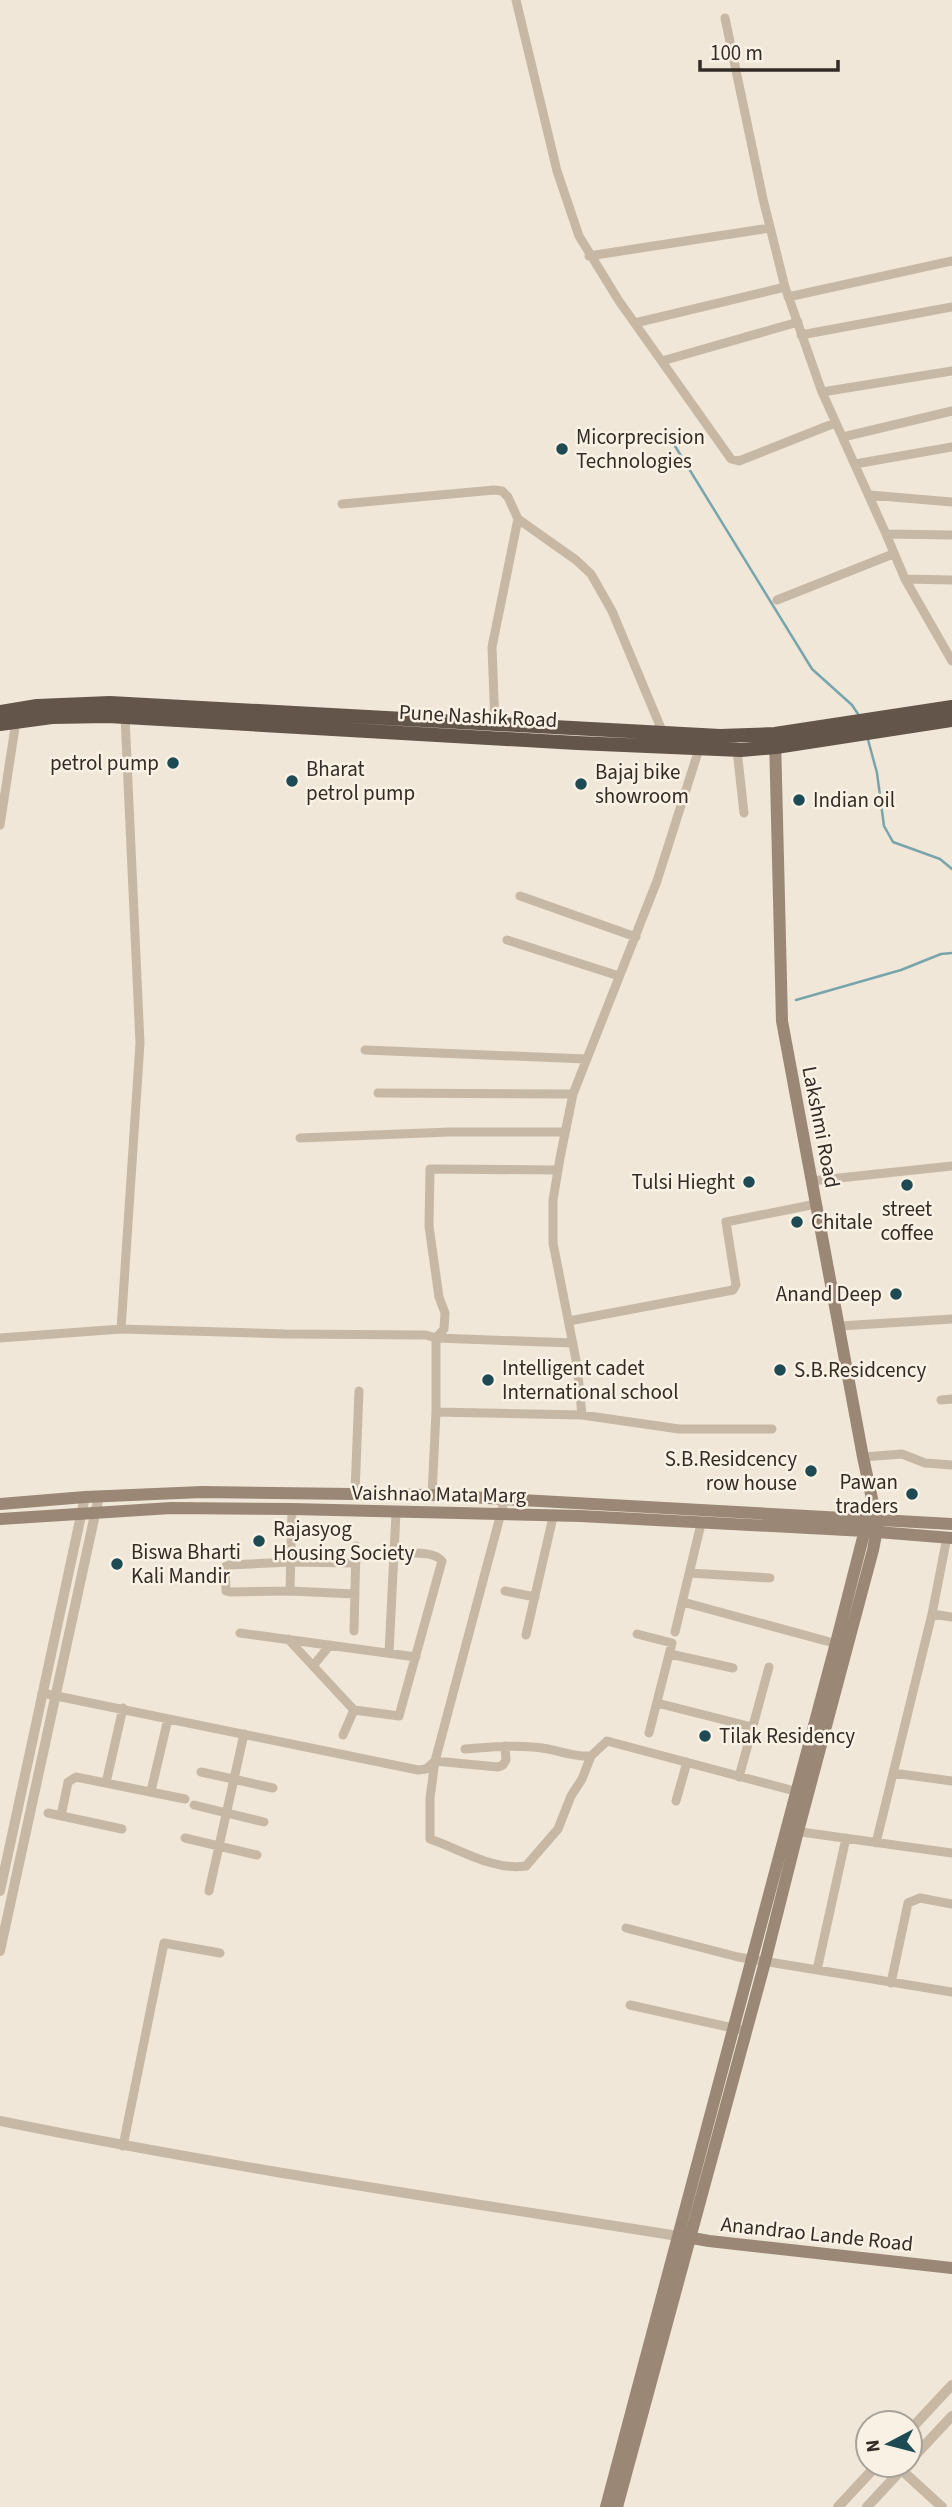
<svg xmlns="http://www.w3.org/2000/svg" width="952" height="2507" viewBox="0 0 952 2507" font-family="'Source Sans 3',sans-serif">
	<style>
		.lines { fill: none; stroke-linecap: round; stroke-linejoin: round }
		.stream { stroke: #78a5ac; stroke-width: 2.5 }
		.minor { stroke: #c7b8a5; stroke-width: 9 }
		.tertiary { stroke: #c7b8a5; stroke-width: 10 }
		.secondary { stroke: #9b8776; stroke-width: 12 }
		.trunk { stroke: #64554a; stroke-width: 14 }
		.poi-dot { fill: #1d4a53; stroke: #f8f1e4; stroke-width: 2.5 }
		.labels { text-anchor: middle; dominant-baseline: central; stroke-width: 5; stroke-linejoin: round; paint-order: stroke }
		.poi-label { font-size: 21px; fill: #332b26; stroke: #f8f1e4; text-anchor: start }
		.street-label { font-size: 21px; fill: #332b26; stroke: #f8f1e4 }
	</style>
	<rect width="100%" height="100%" fill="#f0e7d8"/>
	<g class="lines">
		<!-- stream -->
		<path class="stream" d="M675,446L812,669L852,705L858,714
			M867,736L877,773L884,826L893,842L940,859L952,869
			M796,1000L901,970L941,954L952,953"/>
		<!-- minor -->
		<path class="minor" d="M516,0L557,171L579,236L619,301L731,459L739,461L835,423
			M725,18L763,199L785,287L822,392L886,534L952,535
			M589,256L770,228
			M788,297L952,261
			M635,323L785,287
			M801,335L952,307
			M662,361L798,322
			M822,392L952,371
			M843,437L952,411
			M855,464L952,447
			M869,495L952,502
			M342,504L494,490L502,491L508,497L518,519L576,560L591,574L612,611L663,733
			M886,534L905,579L952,661
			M905,579L952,580
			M777,600L893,554
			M495,725L492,647L518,519
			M737,750L744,813
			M0,825L16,721
			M520,896L636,937
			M507,940L619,976
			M365,1050L586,1059
			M378,1093L573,1094
			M300,1138L449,1132H565
			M811,1181L952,1166
			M569,1321L733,1290L736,1285L726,1222L816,1204
			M840,1326L952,1319
			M121,1329L140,1043L125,717
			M0,1338L121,1329L285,1334L426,1335L436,1338V1412
			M436,1338L444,1329L445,1313L439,1297L429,1226L430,1169L558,1170
			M436,1338L573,1343
			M941,1400L952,1399
			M582,1415L577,1365L553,1243V1200L560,1158L573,1094L657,881L699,749
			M863,1457L902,1454L925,1463L952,1465
			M355,1493L359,1391
			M432,1495L436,1412L582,1415L679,1429H772
			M690,1573L770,1578
			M290,1591L292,1509
			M505,1591L535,1597
			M355,1594L290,1591L230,1592L226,1591L225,1569L226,1566L229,1565L291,1562L356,1563
			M683,1602L841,1645
			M932,1614L952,1617
			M354,1631L356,1546
			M675,1632L701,1524
			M240,1633L416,1657
			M637,1634L672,1643L649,1733
			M526,1635L553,1517
			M288,1639L354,1710L399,1716L442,1561C433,1550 408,1554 394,1553L396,1513
			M389,1653L394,1553
			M670,1654L733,1668
			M313,1666L330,1645
			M42,1693L418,1770L426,1769L435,1761L505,1498
			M657,1703L752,1727
			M343,1735L354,1710
			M505,1746L506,1760L503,1765L498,1767L435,1761L430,1798V1839C460,1849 493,1871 526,1866L558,1829L571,1796L582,1779L591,1756
			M465,1749C493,1747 521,1744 548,1749C563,1752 576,1757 591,1756L607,1741L802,1793
			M201,1772L273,1788
			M893,1773L952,1781
			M739,1777L769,1667
			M106,1783L123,1708
			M151,1791L168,1719
			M676,1801L687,1762
			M194,1805L264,1822
			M48,1813L122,1829
			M61,1816L68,1782L76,1777L185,1799
			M794,1831L952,1853
			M185,1838L257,1855
			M876,1843L932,1614L947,1537
			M209,1891L244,1734
			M626,1928L738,1957L952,1992
			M817,1970L846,1838
			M891,1983L908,1903L920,1898L952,1904
			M630,2005L746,2031
			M123,2146L164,1943L220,1953"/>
		<!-- tertiary -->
		<path class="tertiary" d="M0,1891L85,1497
			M0,1951L99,1496
			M0,2121C225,2167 452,2200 678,2236
			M910,2430L952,2385
			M910,2461L952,2416
			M896,2465L942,2507
			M838,2507L877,2465
			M867,2507L904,2467"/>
		<!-- secondary -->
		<path class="secondary" d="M775,738L782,1021L863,1457L874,1508L878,1515
			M0,1504L85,1497L202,1492L432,1495L952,1524
			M0,1519L171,1508L292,1509L580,1516L865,1531L952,1538
			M681,2236L709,2241L952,2268
			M606,2507L836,1643L868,1518L874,1508
			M617,2507L765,1962L798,1831L873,1550L879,1519"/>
		<!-- trunk -->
		<path class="trunk" d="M0,712L37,706L110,703L720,736L775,734L952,707
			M0,724L52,717L108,716L577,743L741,750L776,747L952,720"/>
	</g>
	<!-- markers -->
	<g class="poi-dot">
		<circle cx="562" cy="449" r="7"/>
		<circle cx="173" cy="763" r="7"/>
		<circle cx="292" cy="781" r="7"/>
		<circle cx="581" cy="784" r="7"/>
		<circle cx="799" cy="800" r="7"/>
		<circle cx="749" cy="1182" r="7"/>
		<circle cx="907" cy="1185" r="7"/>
		<circle cx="797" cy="1222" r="7"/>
		<circle cx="896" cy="1294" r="7"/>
		<circle cx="780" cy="1370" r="7"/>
		<circle cx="488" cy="1380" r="7"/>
		<circle cx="811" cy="1471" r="7"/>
		<circle cx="912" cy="1494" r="7"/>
		<circle cx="259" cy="1541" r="7"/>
		<circle cx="117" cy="1564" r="7"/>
		<circle cx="705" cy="1736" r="7"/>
	</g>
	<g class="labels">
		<!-- poi labels -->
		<g class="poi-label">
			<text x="576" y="437">Micorprecision<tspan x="576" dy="24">Technologies</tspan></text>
			<text x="159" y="763" text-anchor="end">petrol pump</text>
			<text x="306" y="769">Bharat<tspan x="306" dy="24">petrol pump</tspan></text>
			<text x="595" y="772">Bajaj bike<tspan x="595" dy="24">showroom</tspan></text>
			<text x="813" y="800">Indian oil</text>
			<text x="735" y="1182" text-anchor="end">Tulsi Hieght</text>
			<text x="907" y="1209" text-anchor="middle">street<tspan x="907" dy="24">coffee</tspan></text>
			<text x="811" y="1222">Chitale</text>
			<text x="882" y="1294" text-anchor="end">Anand Deep</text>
			<text x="502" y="1368">Intelligent cadet<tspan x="502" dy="24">International school</tspan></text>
			<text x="794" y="1370">S.B.Residcency</text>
			<text x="797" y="1459" text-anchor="end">S.B.Residcency<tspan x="797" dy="24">row house</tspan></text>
			<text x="898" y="1482" text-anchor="end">Pawan<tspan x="898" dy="24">traders</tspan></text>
			<text x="273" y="1529">Rajasyog<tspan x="273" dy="24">Housing Society</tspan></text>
			<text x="131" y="1552">Biswa Bharti<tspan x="131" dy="24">Kali Mandir</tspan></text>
			<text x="719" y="1736">Tilak Residency</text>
		</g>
		<!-- street labels -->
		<g class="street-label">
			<text transform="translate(478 716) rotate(3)">Pune Nashik Road</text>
			<text transform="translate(821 1127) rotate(79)">Lakshmi Road</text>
			<text transform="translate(439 1494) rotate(1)">Vaishnao Mata Marg</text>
			<text transform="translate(817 2234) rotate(6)">Anandrao Lande Road</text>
		</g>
	</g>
	<!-- north arrow -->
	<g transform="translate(889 2444) rotate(263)"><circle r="33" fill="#f8f1e4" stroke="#a9a298" stroke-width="2"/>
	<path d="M0-5L12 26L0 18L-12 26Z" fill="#1d4a53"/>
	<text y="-10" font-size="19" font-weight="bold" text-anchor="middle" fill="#332b26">N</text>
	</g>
	<!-- scale -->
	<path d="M700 60v10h138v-10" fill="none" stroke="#332b26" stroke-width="3.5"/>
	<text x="710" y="60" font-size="21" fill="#332b26" stroke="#f8f1e4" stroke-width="5" paint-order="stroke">100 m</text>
</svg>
